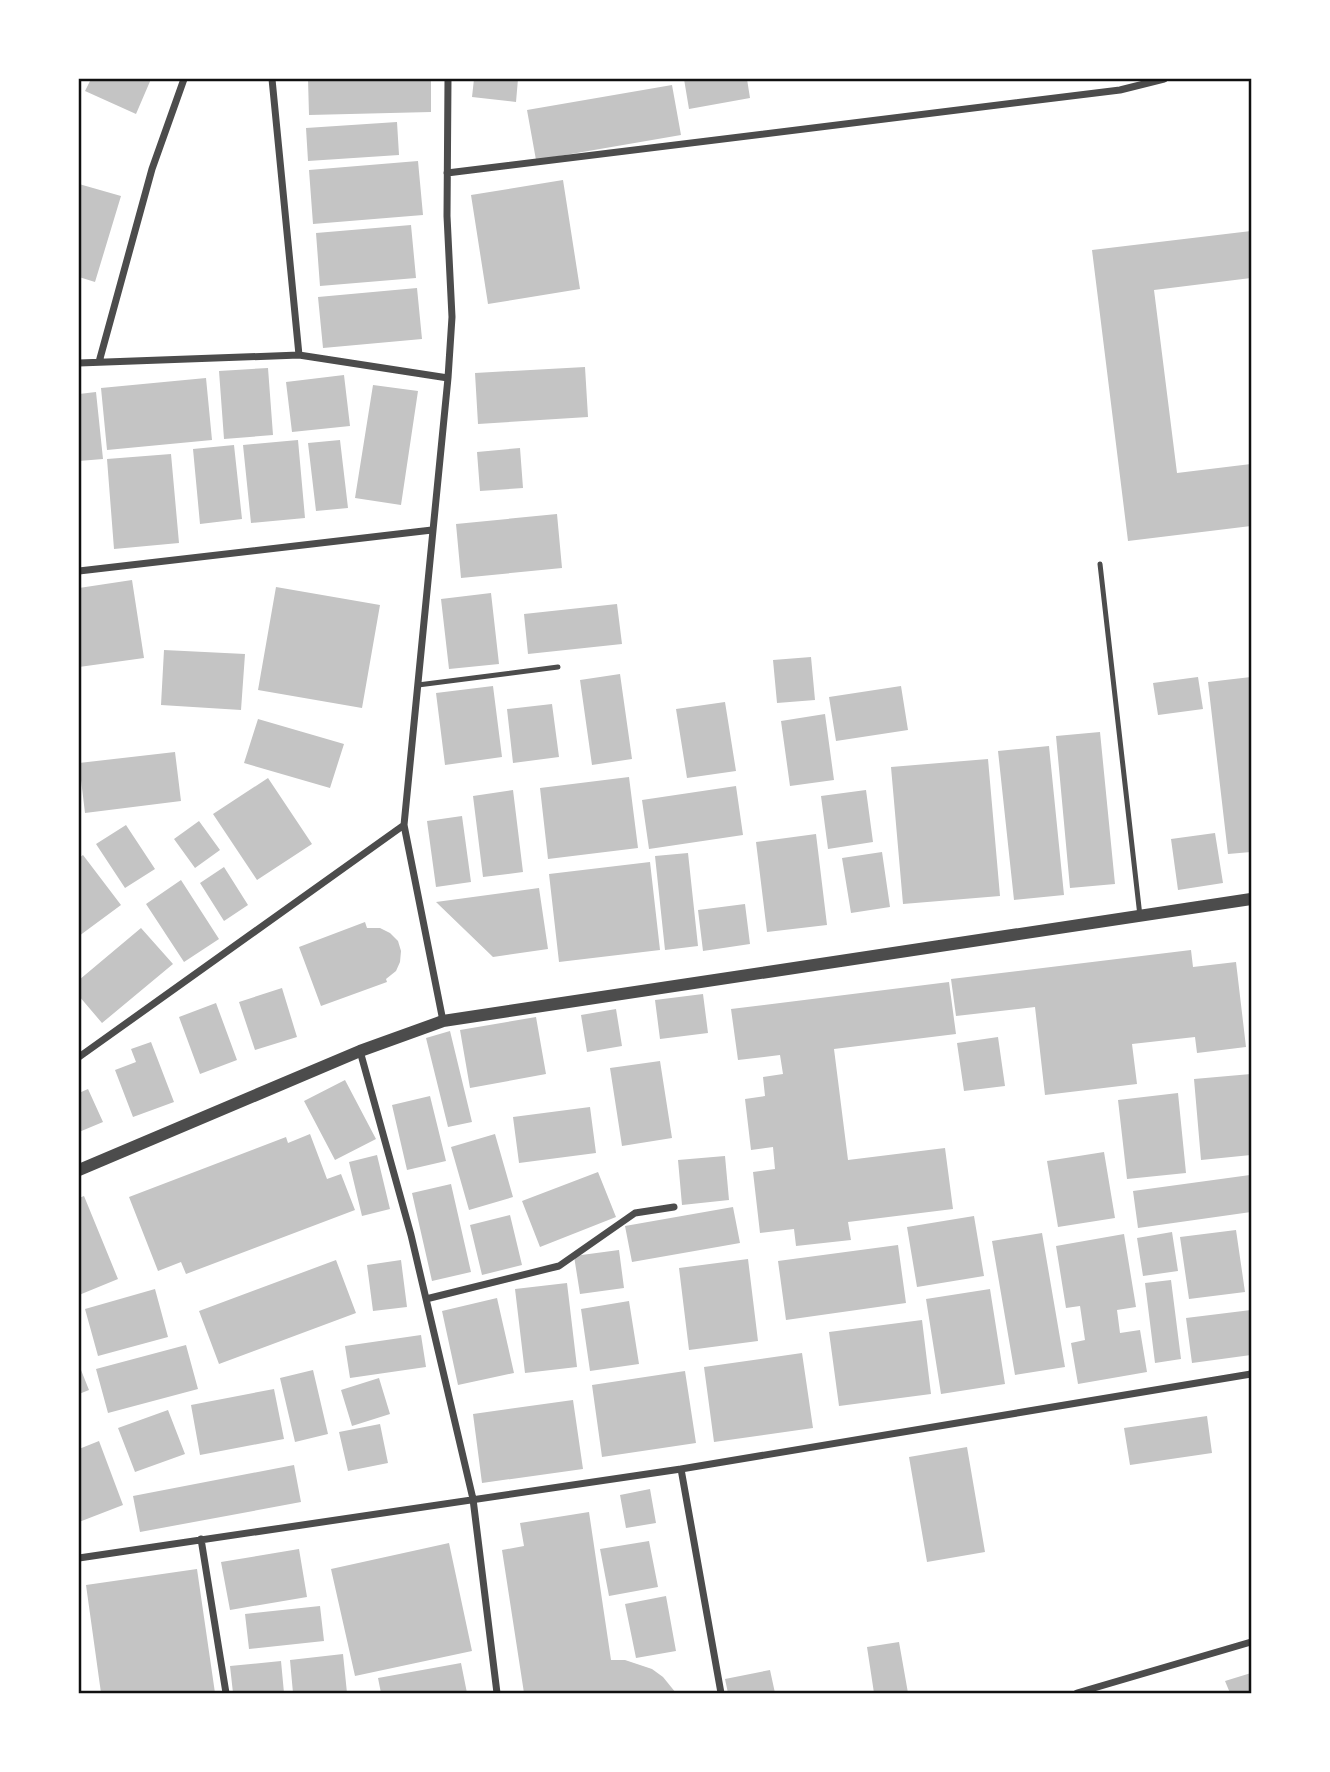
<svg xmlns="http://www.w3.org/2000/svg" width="1330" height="1772" viewBox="0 0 1330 1772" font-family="'PT Sans',sans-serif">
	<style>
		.building { fill: #c4c4c4 }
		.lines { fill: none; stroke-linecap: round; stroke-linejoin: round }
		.service { stroke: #4c4c4c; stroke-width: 5 }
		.minor { stroke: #4c4c4c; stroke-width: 7 }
		.tertiary { stroke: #4c4c4c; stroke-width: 12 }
		.neatline { fill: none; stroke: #111; stroke-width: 2.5 }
	</style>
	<rect width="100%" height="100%" fill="#fff"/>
	<!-- building -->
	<path class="building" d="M91,79H151L136,114L85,91Z
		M308,79H431V112L309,115Z
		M474,79H518L516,102L472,97Z
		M684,79H747L750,98L689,109Z
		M672,85L681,135L536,160L527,110Z
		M397,122L399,155L308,161L306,128Z
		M418,161L423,215L313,224L309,170Z
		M563,180L580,289L488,304L471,195Z
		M79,184L121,196L95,282L79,277Z
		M411,225L416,278L320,286L316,233Z
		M1251,231V278L1154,290L1177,473L1251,464V526L1128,541L1092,250Z
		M417,288L422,339L323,348L318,297Z
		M585,367L588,417L478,424L475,373Z
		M268,368L273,435L224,439L219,371Z
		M344,375L350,426L292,432L286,382Z
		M206,378L212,440L107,450L101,388Z
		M373,385L418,391L401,505L355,498Z
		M96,392L103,459L79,461V394Z
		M298,440L305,518L251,523L243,445Z
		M340,440L348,508L316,511L308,443Z
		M234,445L242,519L200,524L193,449Z
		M520,448L523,488L480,491L477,452Z
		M171,454L179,543L114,549L107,459Z
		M557,514L562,568L461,578L456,524Z
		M132,580L144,658L79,667V588Z
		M276,587L380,605L362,708L258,690Z
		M491,593L499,664L449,669L441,599Z
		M617,604L622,644L528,654L524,614Z
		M164,650L245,654L241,710L161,705Z
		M811,657L815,700L777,703L773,660Z
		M620,674L632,759L592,765L580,680Z
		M1198,677L1203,709L1158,715L1153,683Z
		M1251,677V852L1228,854L1208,682Z
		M493,686L502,757L445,765L436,693Z
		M901,686L908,730L836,741L829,697Z
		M725,702L736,771L687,778L676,709Z
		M552,704L559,757L513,763L507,709Z
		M825,714L834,780L790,786L781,721Z
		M258,719L344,744L330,788L244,763Z
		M1100,732L1115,884L1070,888L1056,736Z
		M1049,746L1064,895L1014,900L998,751Z
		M175,752L181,801L85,813L79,763Z
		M988,759L1000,896L903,904L891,767Z
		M629,777L638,848L548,859L540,788Z
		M268,778L312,844L257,880L213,814Z
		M736,786L743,835L649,849L642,800Z
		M513,790L523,872L483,877L473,796Z
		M866,790L873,842L828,849L821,796Z
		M462,816L471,882L436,887L427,821Z
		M199,821L220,850L195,868L174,839Z
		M126,825L155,869L125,888L96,844Z
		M1215,833L1223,883L1178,890L1171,839Z
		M816,834L827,925L767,932L756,842Z
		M882,852L890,907L851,913L842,858Z
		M688,853L698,946L665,950L655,856Z
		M83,855L121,905L79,936V858Z
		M650,862L660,950L559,962L549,874Z
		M224,867L248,905L224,921L200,883Z
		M181,880L219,939L184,962L146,904Z
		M539,888L548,949L493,957L436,902Z
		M745,904L750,944L703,951L698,910Z
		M365,922L367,928H380L390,933L398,941L401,951L400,962L396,971L386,979L387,982L321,1006L299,947Z
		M141,928L173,964L102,1023L79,996V980Z
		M1191,950L1193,967L1236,962L1246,1047L1197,1053L1195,1037L1132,1044L1137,1084L1045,1095L1035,1007L956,1016L951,979Z
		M949,982L956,1034L834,1049L848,1160L945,1148L953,1209L848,1222L851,1240L796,1246L794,1229L760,1233L753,1172L775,1169L773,1147L751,1150L745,1099L765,1096L763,1077L783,1074L780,1055L738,1060L731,1009Z
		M282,988L297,1037L255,1050L239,1002Z
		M703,994L708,1033L660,1039L655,1000Z
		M216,1003L237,1060L200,1074L179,1017Z
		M616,1009L622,1046L587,1052L581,1015Z
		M536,1017L546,1074L470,1088L460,1030Z
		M450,1031L472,1122L448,1127L426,1038Z
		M998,1037L1005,1086L964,1091L957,1043Z
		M151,1042L174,1102L133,1117L115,1070L136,1062L131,1049Z
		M660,1061L672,1138L622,1146L610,1068Z
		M1251,1074V1155L1201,1160L1194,1079Z
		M345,1080L376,1139L335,1160L304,1101Z
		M88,1089L103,1122L79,1132V1093Z
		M1178,1093L1186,1173L1127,1179L1118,1100Z
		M430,1096L446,1161L407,1170L392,1105Z
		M590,1107L596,1153L519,1163L513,1117Z
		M310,1134L327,1179L341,1174L355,1210L186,1274L181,1262L158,1271L129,1197L286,1137L288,1143Z
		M495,1134L513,1197L469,1210L451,1147Z
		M1104,1152L1115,1218L1058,1227L1047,1161Z
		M377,1155L390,1209L362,1216L349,1162Z
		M725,1156L729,1200L682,1205L678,1160Z
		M598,1172L616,1217L540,1247L522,1201Z
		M1250,1175L1251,1212L1138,1228L1133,1191Z
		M451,1184L471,1272L432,1281L412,1193Z
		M84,1196L118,1279L79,1295V1198Z
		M733,1207L740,1243L632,1262L625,1226Z
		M510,1215L522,1265L482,1275L470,1225Z
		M974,1216L984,1276L917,1287L907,1227Z
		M1236,1230L1245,1292L1189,1299L1180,1237Z
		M1172,1232L1178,1271L1143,1276L1137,1238Z
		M1042,1233L1065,1367L1015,1375L992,1241Z
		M1124,1234L1136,1307L1117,1310L1120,1333L1140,1330L1147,1372L1078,1384L1071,1343L1085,1340L1080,1306L1066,1308L1056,1246Z
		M898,1245L906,1303L786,1320L778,1261Z
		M619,1250L624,1288L580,1294L574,1256Z
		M748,1259L758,1341L689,1350L679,1268Z
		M336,1260L356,1313L219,1364L199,1311Z
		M401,1260L407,1307L373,1311L367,1265Z
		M1171,1280L1181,1359L1155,1363L1145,1283Z
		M567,1283L577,1367L525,1373L515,1289Z
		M155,1289L168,1337L98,1356L85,1309Z
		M990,1289L1005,1384L941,1394L926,1299Z
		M497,1298L514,1373L458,1385L442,1311Z
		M629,1301L639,1364L590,1371L581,1309Z
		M1251,1310V1355L1192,1363L1186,1318Z
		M922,1320L931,1394L839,1406L829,1332Z
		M421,1335L426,1367L350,1378L345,1346Z
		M186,1345L198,1389L108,1413L96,1369Z
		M802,1353L813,1428L714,1442L704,1367Z
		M79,1365L89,1390L79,1394Z
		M313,1370L328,1434L295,1442L280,1378Z
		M685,1371L696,1443L602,1457L592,1385Z
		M379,1378L390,1414L352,1426L341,1390Z
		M274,1389L284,1439L200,1455L191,1405Z
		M573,1400L583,1469L482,1483L473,1414Z
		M168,1410L185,1454L135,1472L118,1428Z
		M1207,1416L1212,1453L1130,1465L1124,1428Z
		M380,1424L388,1463L348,1471L339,1432Z
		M99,1441L123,1505L79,1522V1449Z
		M967,1447L985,1552L927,1562L909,1457Z
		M294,1465L301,1502L140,1532L133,1496Z
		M650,1489L656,1523L626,1528L620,1495Z
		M589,1512L611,1660H625L652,1669L663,1677L676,1693H524L502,1550L524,1546L520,1523Z
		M649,1541L658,1587L609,1596L600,1549Z
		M449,1543L472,1651L355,1676L331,1569Z
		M299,1549L307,1597L230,1610L221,1562Z
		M197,1569L215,1693H101L86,1585Z
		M666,1596L676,1651L636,1658L625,1604Z
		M320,1606L324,1641L249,1649L245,1614Z
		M899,1642L908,1693H874L867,1647Z
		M343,1654L347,1693H293L290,1660Z
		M281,1661L284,1693H233L230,1666Z
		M461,1663L467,1693H381L378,1678Z
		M770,1670L775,1693H728L725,1679Z
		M1251,1673V1693H1230L1225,1681Z"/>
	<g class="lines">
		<!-- service -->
		<path class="service" d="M1100,564L1140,916
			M418,685L558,667"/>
		<!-- minor -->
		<path class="minor" d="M272,79L299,355
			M447,173L1120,90L1164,79
			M99,362L152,169L184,79
			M79,363L299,355L448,378
			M79,571L432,530
			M443,1021L404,825L448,378L452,317L447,216L448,79
			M360,1051L411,1235L473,1499L497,1693
			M79,1057L404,825
			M426,1299L559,1266L635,1213L674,1207
			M681,1469L721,1693
			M201,1539L226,1693
			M79,1558L681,1469L1251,1374
			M1077,1693L1251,1642"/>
		<!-- tertiary -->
		<path class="tertiary" d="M79,1170L360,1051L443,1021L1251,899"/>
	</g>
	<!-- border -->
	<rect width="1330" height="1772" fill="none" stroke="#ffffff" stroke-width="161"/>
	<rect x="80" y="80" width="1170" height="1612" class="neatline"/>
</svg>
